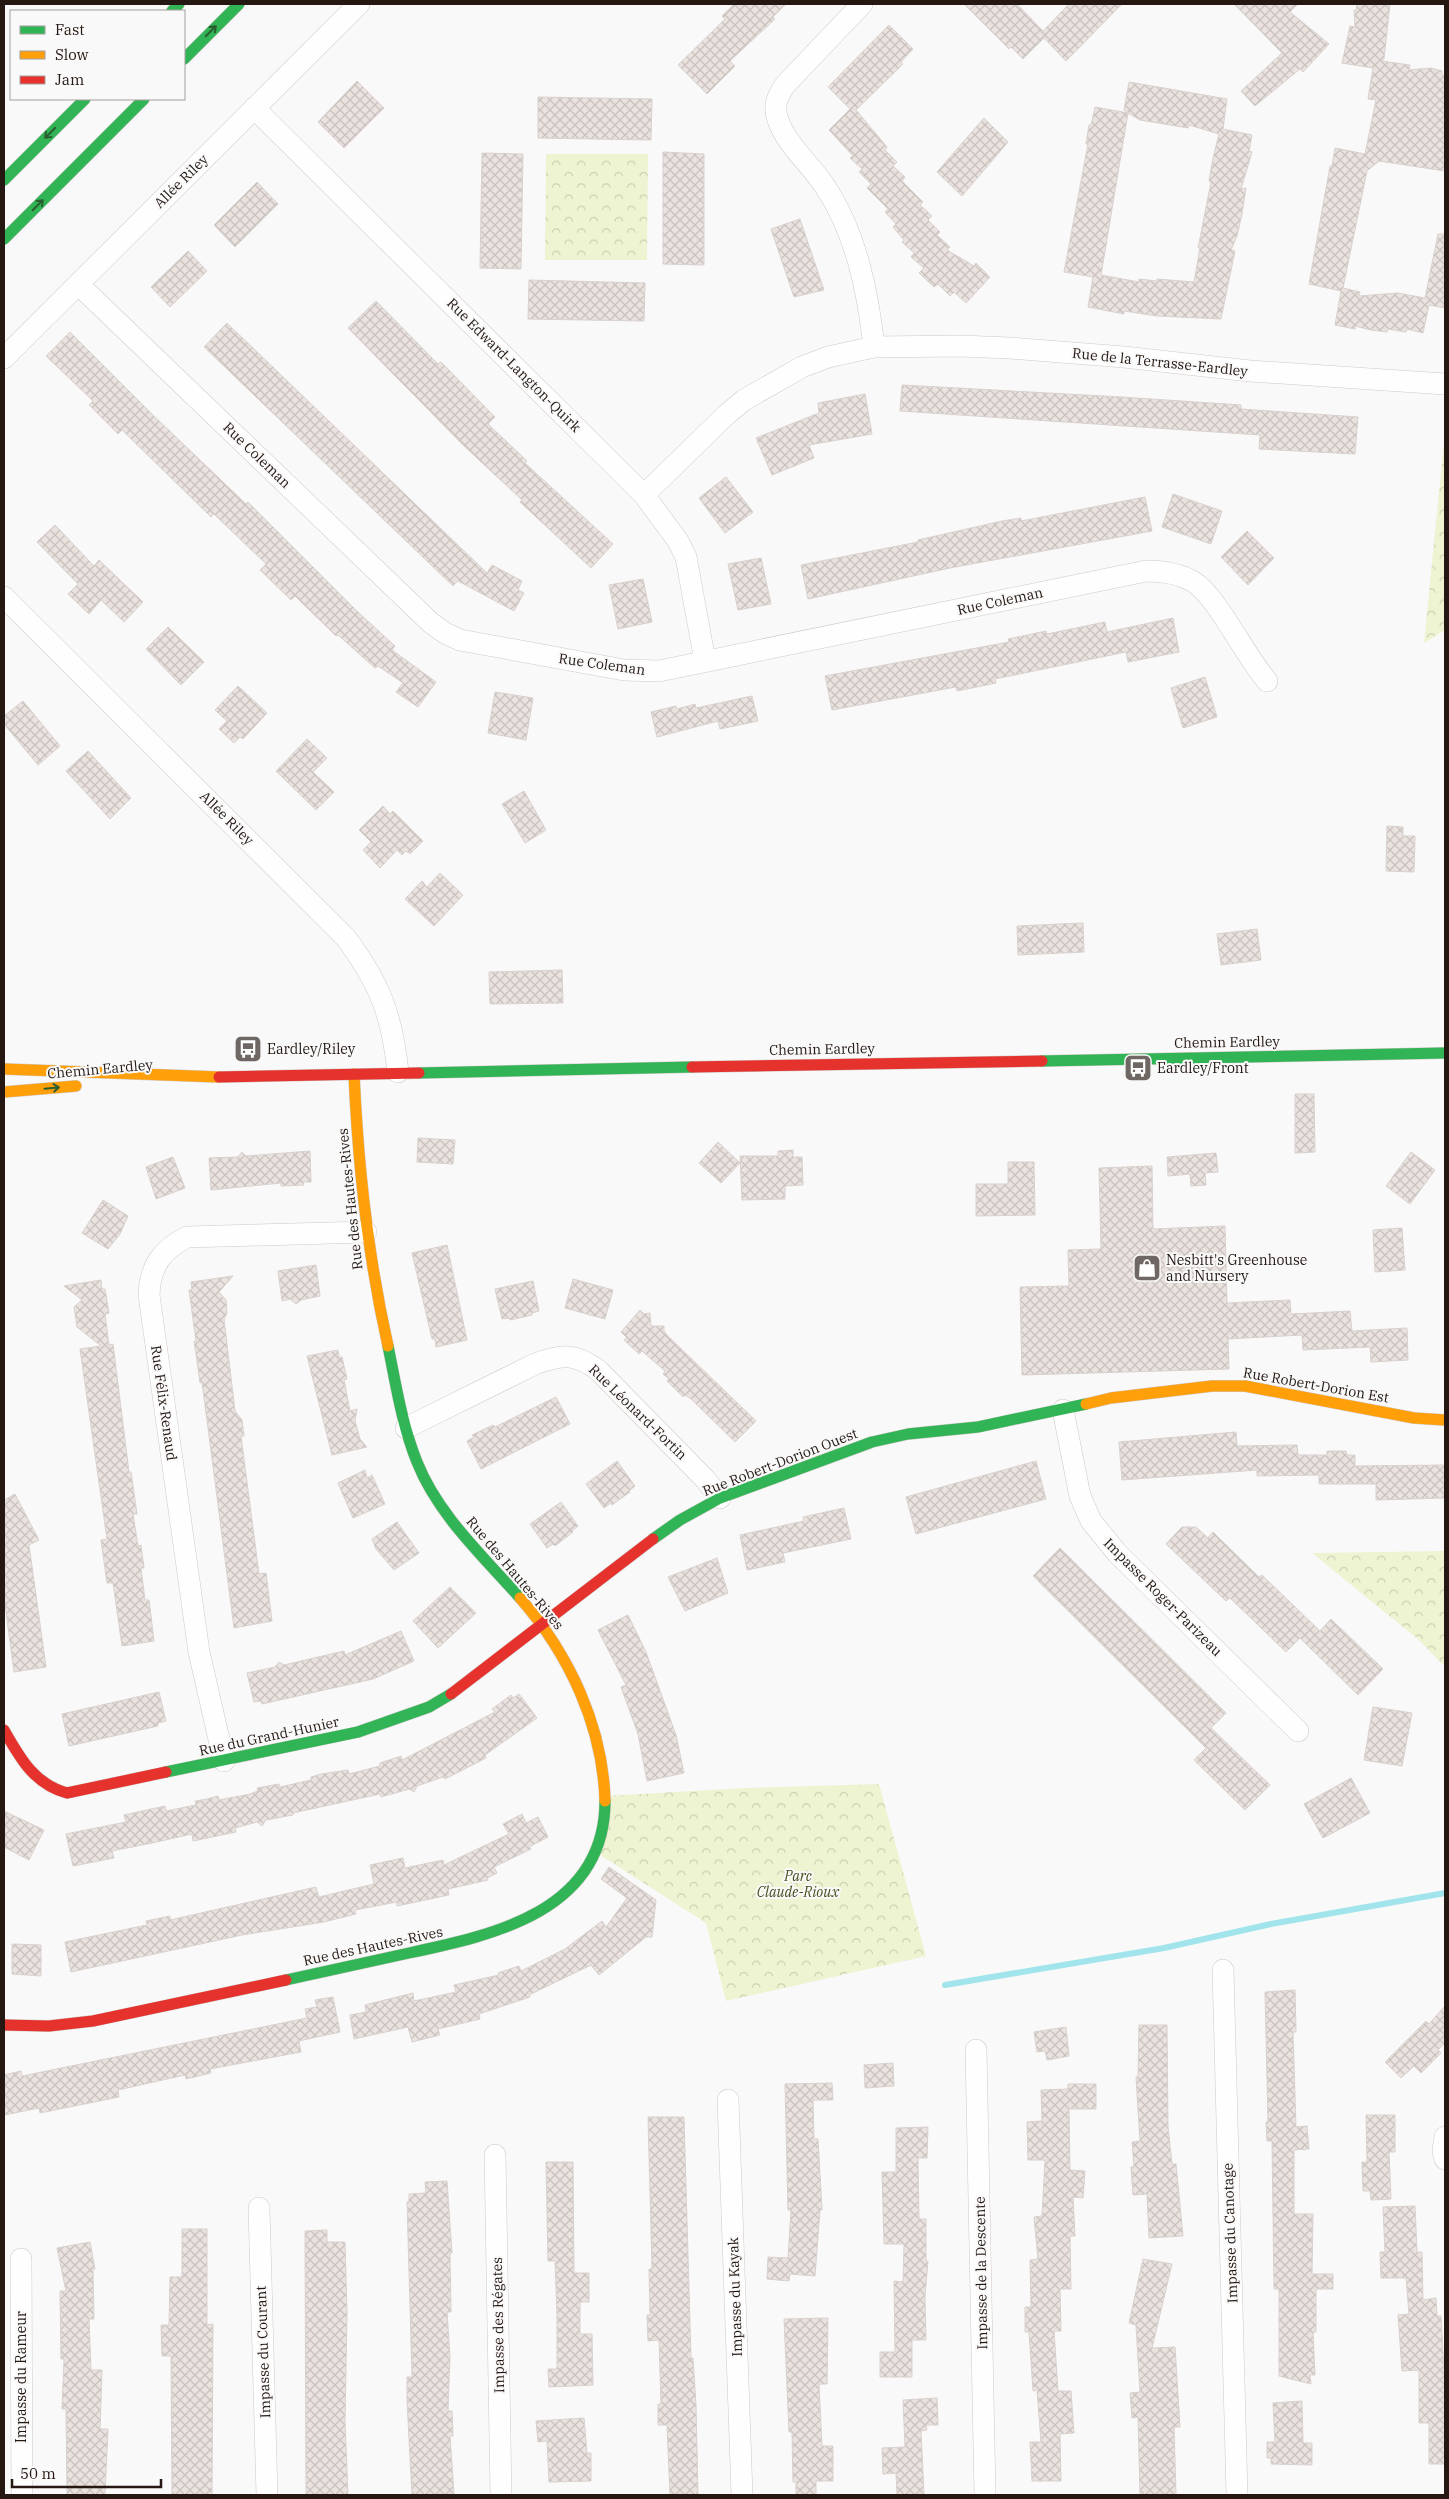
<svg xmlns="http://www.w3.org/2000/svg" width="1449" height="2499" viewBox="0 0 1449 2499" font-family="'IBM Plex Serif',serif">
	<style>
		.park { fill: url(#park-crowns) }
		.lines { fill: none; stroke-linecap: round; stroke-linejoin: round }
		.stream { stroke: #a1e4eb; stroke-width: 6 }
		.building { fill: url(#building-cross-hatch); stroke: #d8d1ce; fill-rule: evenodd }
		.street-casing { stroke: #d0c9c6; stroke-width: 22 }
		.fast-casing { stroke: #d0c9c6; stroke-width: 12 }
		.slow-casing { stroke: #d0c9c6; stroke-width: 12 }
		.jam-casing { stroke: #d0c9c6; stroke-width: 12 }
		.street { stroke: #fefefe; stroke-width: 21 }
		.fast { stroke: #30b455; stroke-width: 11 }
		.slow { stroke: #ff9f0a; stroke-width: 11 }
		.jam { stroke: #e5322d; stroke-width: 11 }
		.oneway { stroke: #2a5e30 }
		.labels { text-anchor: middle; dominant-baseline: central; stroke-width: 4; stroke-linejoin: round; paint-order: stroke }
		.street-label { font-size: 14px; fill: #251812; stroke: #f9f9f9 }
		.poi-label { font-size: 14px; fill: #251812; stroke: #f9f9f9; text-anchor: start }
		.park-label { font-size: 14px; font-style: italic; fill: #494e1b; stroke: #f9f9f9 }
	</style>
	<defs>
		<pattern id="park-crowns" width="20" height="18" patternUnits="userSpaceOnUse" patternTransform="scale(1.25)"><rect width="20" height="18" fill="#eef3d1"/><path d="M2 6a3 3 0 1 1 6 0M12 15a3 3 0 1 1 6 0" fill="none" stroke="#ccd0b2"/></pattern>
		<pattern id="building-cross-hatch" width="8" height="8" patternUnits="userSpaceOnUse" patternTransform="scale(1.25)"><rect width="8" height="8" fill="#eae2df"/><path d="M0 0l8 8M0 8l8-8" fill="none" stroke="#c9c1be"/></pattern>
	</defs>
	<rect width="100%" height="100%" fill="#f9f9f9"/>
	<!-- park -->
	<path class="park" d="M546,154H648L647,260H545Z
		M1445,432V630L1424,643Z
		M1445,1551V1667L1419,1640L1312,1553Z
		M879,1784L926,1956L726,2001L706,1923L597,1853L605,1796L745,1788Z"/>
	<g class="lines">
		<!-- stream -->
		<path class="stream" d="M945,1985L1164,1948L1271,1924L1445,1893"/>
	</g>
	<!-- building -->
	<path class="building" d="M734,4H786L773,17L775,19L730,61L735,66L707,94L678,65L725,19L722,16Z
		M964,4H1017L1043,31L1069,4H1122L1066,61L1044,38L1023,59L1011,47L1009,49Z
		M1234,4H1298L1290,12L1329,44L1303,72L1300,69L1255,106L1241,91L1282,53Z
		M1357,4H1390L1384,59L1381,61L1410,65L1409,70L1431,68L1442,71V75H1445V171L1379,161L1367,171L1343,288L1360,292L1359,296L1398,293L1425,298L1438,234H1445V308L1429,305L1423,333L1407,329L1406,332L1388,329L1387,332L1371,330L1355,326V329L1335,325L1341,291L1309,284L1330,166H1332L1335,148L1365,154L1376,100L1368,99L1373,68L1342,63L1350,26L1355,27L1354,10L1356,11Z
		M889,25L913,49L901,62L903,64L856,110L887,147L885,150L897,162L893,166L905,177L902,181L923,202L920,205L932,216L928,220L940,232L937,235L950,247L947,250L974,266L976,263L990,277L966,303L954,292L950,296L938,284L934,287L919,273L924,268L911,257L914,253L902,242L904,240L893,227L896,224L885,212L888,209L867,188L871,184L859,172L862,169L850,158L853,156L829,130L850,109L828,87Z
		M357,81L384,108L344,148L318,122Z
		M1129,82L1227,99L1223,129L1252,135L1249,151L1252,152L1241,189L1246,188L1242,214L1237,236L1231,250L1235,251L1221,319L1157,316L1124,311V314L1088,307L1093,277L1064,272L1088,144H1086L1089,125H1091L1095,107L1128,113L1124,110ZM1128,113L1140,120L1188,128L1189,125L1219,134L1213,158L1209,181L1211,182L1198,248H1200L1194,282L1157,279L1156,281L1139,279V282L1101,275Z
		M538,97L652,99L651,140L538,138Z
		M984,118L1008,142L962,196L937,172Z
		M663,152L704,154V265L663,264Z
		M482,153L523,154L521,269L480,268Z
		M257,182L278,204L235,247L214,225Z
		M800,219L824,290L794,297L771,229Z
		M188,251L207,271L170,307L151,287Z
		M529,280L645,283L644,321L528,319Z
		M376,301L438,364L441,362L495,417L488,424L527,461L525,463L613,544L591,568L520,502L522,500L465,447L348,328Z
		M227,323L487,573L492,565L522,581L518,590L524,593L514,611L458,581L453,586L204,347Z
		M70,332L154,416L246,504L248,502L359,613L395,646L392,650L436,682L418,707L396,692L403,683L378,666L375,668L338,635L336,636L295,596L291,600L260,570L266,564L214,514L211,517L122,430L118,434L89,405L93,401L46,356Z
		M902,385L1122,397L1241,405V409L1358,417L1355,454L1259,449L1260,435L900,411Z
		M865,394L872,434L809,445L814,458L772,475L756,438L819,413L818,403Z
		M726,477L753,512L725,533L699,498Z
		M1173,494L1222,511L1211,544L1162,527Z
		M1145,497L1152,531L950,568L808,599L801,565L918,542V540L1002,521L1021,518V521Z
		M55,525L94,566L99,560L143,602L124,622L101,600L89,614L68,594L78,584L37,542Z
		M1247,531L1274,558L1248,585L1221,557Z
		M761,558L771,604L738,610L728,564Z
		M643,579L652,622L618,629L609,585Z
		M1173,618L1179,652L1128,662L1126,652L995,679L996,683L957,691L956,687L832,710L825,676L1009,642L1008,639L1046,631L1047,634L1105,622L1107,632Z
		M168,627L204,662L181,685L146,649Z
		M1205,677L1217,717L1183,728L1171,688Z
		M238,686L267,713L243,739L240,737L234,743L219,729L227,721L215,710Z
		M495,692L533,698L526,740L488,733Z
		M752,696L758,721L720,729L718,721L657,737L651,712L676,706L677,709L695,704L696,708Z
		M23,701L60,746L38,765L4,724V716Z
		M307,739L327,758L313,772L334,792L316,810L276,771Z
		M88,751L131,798L110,819L66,771Z
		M524,791L546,830L525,843L502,804Z
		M383,806L390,814L393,811L423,841L410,854L406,851L402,855L397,850L380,868L363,850L371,842L359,830Z
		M1387,826L1403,827V836H1415L1414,872L1386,871Z
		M440,873L463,895L434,926L405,899L422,881L427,887Z
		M1083,923L1084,952L1018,955L1017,926Z
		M1257,929L1261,960L1221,965L1217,934Z
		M562,970L563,1003L490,1004L489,972Z
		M1295,1094H1314L1315,1152L1295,1153Z
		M418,1138L455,1140L453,1164L417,1162Z
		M718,1142L740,1163L721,1183L699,1163Z
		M793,1150V1157H802L803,1185L785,1186V1199L742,1200L740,1156H778V1151Z
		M310,1151L311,1182H303L304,1185L281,1186V1183L211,1190L209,1158L238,1157L242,1152L246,1156Z
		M1411,1152L1435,1170L1410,1204L1386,1186Z
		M1216,1153L1218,1172L1205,1173L1206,1185L1191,1186L1190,1174L1168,1176L1167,1157Z
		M173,1157L185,1188L156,1199L146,1167Z
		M1008,1162H1034L1035,1215L976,1216V1184H1008Z
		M1152,1166L1153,1229L1225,1226L1227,1303L1290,1300L1291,1314L1350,1311L1352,1331L1407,1328L1408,1360L1371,1362L1370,1347L1303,1350L1302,1335L1228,1339L1229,1369L1022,1375L1020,1287L1069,1286L1068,1250L1101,1249L1099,1168Z
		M103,1200L128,1216L120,1234L108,1249L82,1233Z
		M1402,1228L1405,1270L1375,1272L1373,1230Z
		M447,1245L467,1340L436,1347L435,1339H432L412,1253Z
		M316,1265L320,1296L301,1300L296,1304L290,1299L282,1301L278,1271Z
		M233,1276L219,1292L226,1300L227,1313L224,1319L235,1411L242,1420L244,1436H241L259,1574L266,1573L272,1621L234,1628L202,1382L200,1383L197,1361L194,1341H196L189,1290H192L191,1282Z
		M573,1279L613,1290L605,1319L565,1308Z
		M101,1280L102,1289H105L109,1313L105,1314L109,1345L113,1344L129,1472H131L137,1514H133L138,1546L141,1545L144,1568H141L145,1600H149L154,1641L122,1646L113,1583H107L101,1540L107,1539L80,1349L101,1346L77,1327L74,1307L82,1300L64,1286Z
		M533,1281L539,1311L532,1313V1315L510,1320L509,1318L502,1319L495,1289Z
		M640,1310L644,1314L650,1313L651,1326H664V1331L667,1335L756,1421L735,1442L691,1399L685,1395L683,1397L667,1381L669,1379L663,1374L665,1371L642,1351L639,1354L624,1340L627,1338L621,1332Z
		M338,1350L339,1357H342L347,1379L344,1380L350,1411L357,1409L355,1421L360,1439L367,1447L332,1455L307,1356Z
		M556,1397L570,1424L481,1469L467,1441L474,1437L472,1435L493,1425L495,1427L501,1424Z
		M1236,1432L1237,1446L1297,1445L1298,1455H1327V1451H1346L1347,1455H1355V1466L1445,1465V1498L1376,1500V1484H1319V1475L1257,1476V1470L1122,1480L1119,1442Z
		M617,1461L635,1486L629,1491L630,1492L612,1505L611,1503L604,1508L586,1484Z
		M1036,1461L1046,1499L916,1534L906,1497Z
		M365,1470L367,1478L372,1475L385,1504L353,1518L338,1483Z
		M15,1494L39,1540L29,1545L46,1667L14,1672L4,1597V1500Z
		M561,1502L578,1526L572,1531L573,1532L555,1546L553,1544L547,1548L530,1524Z
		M844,1508L851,1539L783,1553L785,1562L747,1570L740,1535L804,1521L803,1517Z
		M397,1522L419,1553L394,1570L376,1549L372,1539Z
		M1182,1527H1196L1208,1538L1213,1532L1259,1577L1262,1575L1320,1631L1331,1619L1383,1669L1358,1695L1300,1638L1286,1652L1230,1598L1226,1601L1166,1544Z
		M1060,1548L1226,1713L1211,1728L1270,1785L1245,1810L1194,1760L1206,1748L1033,1576Z
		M717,1558L728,1593L685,1611L668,1577Z
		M450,1587L476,1613L438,1648L413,1621Z
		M628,1615L646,1652L676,1735L684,1773L647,1781L638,1734L621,1687L626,1685L598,1630Z
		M401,1631L414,1661L373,1679L262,1704L261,1701L254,1702L247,1673L275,1667L279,1662L284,1665L344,1651L345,1655Z
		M159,1692L166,1721L158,1723V1726L69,1746L62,1714Z
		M519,1694L537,1718L485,1755L486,1758L445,1779L443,1777L417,1786L414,1792L409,1789L381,1797L380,1794L293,1813V1815L266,1820L262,1826L257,1822L235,1828L236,1832L193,1841L192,1834L152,1843L112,1851L114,1858L73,1866L66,1834L126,1822L124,1815L165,1806L166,1811L196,1805L195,1801L207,1799L218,1796L219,1800L250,1794L258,1791L257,1788L279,1784L280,1787L311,1780V1777L321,1774L348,1770L349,1774L380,1766V1763L401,1756L402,1760L495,1712L492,1709L511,1695L513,1698Z
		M1373,1707L1412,1713L1402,1766L1364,1760Z
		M1351,1778L1370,1813L1323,1838L1304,1804Z
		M4,1811L44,1830L29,1860L4,1847Z
		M522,1814L526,1823L538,1817L548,1837L529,1847L531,1849L494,1867L497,1873L487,1878L488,1880L448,1889L449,1895L397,1906V1902L355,1910L356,1914L324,1922L242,1935L71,1972L65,1942L147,1925L146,1921L170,1916V1920L316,1887L319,1897L374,1884L370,1865L403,1858L405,1868L443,1860L444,1865L509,1834L503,1824Z
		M609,1867L656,1900L652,1937H646L599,1975L591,1965L529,1995L530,1997L479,2014L480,2019L438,2029L440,2035L412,2042L408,2027L354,2039L350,2015L366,2012L365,2005L413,1993L414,2001L456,1992L454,1985L499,1975L498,1973L519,1966L521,1971L565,1949L602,1921L606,1927L627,1898L601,1879Z
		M12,1944L41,1945V1976L12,1974Z
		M1295,1990L1296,2032H1293L1296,2127L1307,2126L1309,2149L1294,2150V2214H1313L1312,2274H1333V2289H1316V2332H1313L1315,2375H1310L1311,2384L1279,2376V2289H1274L1272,2141H1267L1266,2122H1268L1265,1992Z
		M333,1997L340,2032L299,2041L301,2052L210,2069L211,2073L186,2079L185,2075L118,2090L119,2097L40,2113L39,2108L4,2115V2075L21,2071L22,2076L307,2018L305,2009L317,2007L315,2000Z
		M1445,2006V2043L1438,2050L1441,2053L1421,2073L1414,2066L1401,2078L1385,2062L1426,2021L1429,2024Z
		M1139,2025H1167L1168,2126L1172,2164H1176L1183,2236L1149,2238L1147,2194L1133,2195L1131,2167H1134L1132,2142L1140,2141L1136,2077H1138Z
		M1066,2027L1069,2056L1047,2060L1045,2051L1037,2052L1034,2032Z
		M893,2063L894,2086L865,2088L864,2065Z
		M832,2083L833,2100H813L814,2139H818L822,2210H820L815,2276L790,2274L789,2281L767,2279L768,2257L788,2258L791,2210H788L785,2084Z
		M1068,2084H1096V2109H1069L1070,2170L1085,2171L1083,2198L1073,2197L1075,2236H1070L1071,2289H1060L1061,2331H1054L1058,2391H1071L1074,2433L1060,2434L1061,2481H1032L1030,2442H1041L1037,2390L1033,2391L1029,2332H1025V2307H1031L1030,2260L1038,2259L1034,2217L1042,2216L1045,2160H1028L1027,2122L1042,2121L1041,2090L1068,2089Z
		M1366,2115H1395V2152H1389L1391,2199L1371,2200L1370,2191H1363L1362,2162H1367Z
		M648,2117H684L691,2358H693L696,2405L698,2495H670L667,2425H658V2404H661L659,2340L648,2341L647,2315H650L649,2269H652Z
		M928,2127L927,2158H918L919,2219H926V2261H928L925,2296L926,2340H912V2377H880V2352H895L894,2281L903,2282L904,2244H884L882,2172H896V2128Z
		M546,2162H573L574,2273H589V2302H580V2334H592L593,2385L549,2387L548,2369H557V2315L555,2261H548Z
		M447,2181L452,2253H450L451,2312H447L450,2356L448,2411H452L453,2436H450L454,2494L412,2495L407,2401V2377H412L407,2202L409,2201V2194L426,2193L425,2182Z
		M1415,2206L1417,2252H1422L1423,2300L1436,2298L1437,2316H1441L1445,2388V2464H1429V2423H1419V2370L1402,2371L1398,2315L1409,2314L1406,2278H1381L1380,2252H1385L1383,2207Z
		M182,2229H207V2325L213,2324L212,2495H172L171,2356H162L161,2325H169L170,2277H182Z
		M327,2230V2242H345L347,2313L345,2422L348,2495H306L305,2231Z
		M90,2242L95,2269H93L94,2319H89L91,2370H102L100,2429H108L105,2495H67L66,2409H62L64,2359H61L60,2294V2291H66L57,2248Z
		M1143,2259L1172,2264L1152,2348L1175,2347L1180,2427H1174L1176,2495H1140L1138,2417L1132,2418L1130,2393L1140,2392L1136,2325L1129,2323Z
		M828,2318L827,2384H819L822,2446H833V2481H816V2495H796V2482H793L792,2432H789L784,2319Z
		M937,2398L938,2425H926L927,2430L921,2431L924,2495H897L896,2473L883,2474L882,2448L905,2447L903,2400Z
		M1302,2401L1303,2443H1312V2465L1271,2464V2458H1267V2442H1275L1273,2403Z
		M584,2418L587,2453H591V2481L549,2482L547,2441L538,2442L536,2421Z"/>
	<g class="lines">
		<defs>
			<path id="street" d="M862,4L785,85C777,97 773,106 778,120C786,144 810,164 824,185C856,232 868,292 874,347L960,346L1010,348L1124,357L1250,371L1445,384
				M254,108L644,495L678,541L686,557L705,661
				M78,284L431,623L445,633L460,640L624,670L659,671L1146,571C1163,571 1179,573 1194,582C1218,598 1245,656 1267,681
				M4,358L359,4
				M644,495L726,415L744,400L802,367L828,357L874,347
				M4,597L346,938C380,984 392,1015 398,1072
				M1063,1410L1080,1496L1091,1521L1117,1553L1298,1731
				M406,1428L535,1364C562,1354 575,1353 598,1370L705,1479L720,1498
				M224,1761L199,1652L149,1295C150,1267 161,1250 187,1237L366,1232
				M1223,1970L1237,2495
				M976,2050L985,2495
				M728,2100L742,2495
				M1445,2137L1443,2151L1445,2159
				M495,2155L501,2495
				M259,2208L267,2495
				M21,2259L22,2495"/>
			<path id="fast" d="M172,11L179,4
				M184,59L239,4
				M4,180L85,99
				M4,239L144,99
				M1042,1061L1445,1053
				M419,1073L692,1067
				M388,1346C396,1385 402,1425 417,1462C438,1515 483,1556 520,1598
				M653,1539L680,1520L720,1498L872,1442L908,1434L978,1427L1086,1404
				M166,1772L358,1732L429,1707L451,1694
				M286,1980C327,1971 368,1962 409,1953C494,1935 605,1911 605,1801"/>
			<path id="slow" d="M4,1069L219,1077
				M354,1074C358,1166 368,1257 388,1346
				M4,1092L76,1086
				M1086,1404L1111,1398L1212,1386H1245L1414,1418L1445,1420
				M520,1598C569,1654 603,1726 605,1801"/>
			<path id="jam" d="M692,1067L1042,1061
				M219,1077L419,1073
				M451,1694L653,1539
				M4,1730C20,1758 34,1784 67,1793L166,1772
				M4,2025L49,2026L93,2021L286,1980"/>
		</defs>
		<!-- street casing -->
		<use href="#street" class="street-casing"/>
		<!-- fast casing -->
		<use href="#fast" class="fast-casing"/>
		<!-- slow casing -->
		<use href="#slow" class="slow-casing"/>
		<!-- jam casing -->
		<use href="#jam" class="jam-casing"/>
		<!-- street -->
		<use href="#street" class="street"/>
		<!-- fast -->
		<use href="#fast" class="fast"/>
		<!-- slow -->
		<use href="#slow" class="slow"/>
		<!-- jam -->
		<use href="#jam" class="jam"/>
	</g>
	<!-- one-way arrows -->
	<defs><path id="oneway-shaft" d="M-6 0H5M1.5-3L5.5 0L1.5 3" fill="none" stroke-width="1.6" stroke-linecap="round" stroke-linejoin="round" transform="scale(1.25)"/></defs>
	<g class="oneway">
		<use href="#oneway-shaft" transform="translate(211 31) rotate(-45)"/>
		<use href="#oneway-shaft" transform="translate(50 133) rotate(135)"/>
		<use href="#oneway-shaft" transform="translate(38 205) rotate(-45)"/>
		<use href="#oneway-shaft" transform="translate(52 1088) rotate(-5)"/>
	</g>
	<!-- icons -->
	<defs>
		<symbol id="bus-square" viewBox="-11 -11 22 22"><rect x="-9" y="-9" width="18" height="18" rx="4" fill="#6f6763" stroke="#f9f9f9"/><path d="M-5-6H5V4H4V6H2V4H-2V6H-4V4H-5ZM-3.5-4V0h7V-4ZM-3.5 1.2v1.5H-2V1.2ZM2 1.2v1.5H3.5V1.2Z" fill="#fff"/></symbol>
		<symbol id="shop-square" viewBox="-11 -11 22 22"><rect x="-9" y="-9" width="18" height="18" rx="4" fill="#6f6763" stroke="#f9f9f9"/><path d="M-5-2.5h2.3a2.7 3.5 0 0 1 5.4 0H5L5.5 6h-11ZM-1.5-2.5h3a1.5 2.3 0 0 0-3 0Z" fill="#fff"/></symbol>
	</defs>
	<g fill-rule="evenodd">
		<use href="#bus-square" x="232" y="1033" width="32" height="32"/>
		<use href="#bus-square" x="1122" y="1052" width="32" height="32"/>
		<use href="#shop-square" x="1131" y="1252" width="32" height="32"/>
	</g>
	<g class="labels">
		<!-- street labels -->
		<g class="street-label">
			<text transform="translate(181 181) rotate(-45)">Allée Riley</text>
			<text transform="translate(1160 362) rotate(6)">Rue de la Terrasse-Eardley</text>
			<text transform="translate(514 365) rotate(45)">Rue Edward-Langton-Quirk</text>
			<text transform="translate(257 455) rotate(44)">Rue Coleman</text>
			<text transform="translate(1000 601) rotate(-12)">Rue Coleman</text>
			<text transform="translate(602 664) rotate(8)">Rue Coleman</text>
			<text transform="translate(227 818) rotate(45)">Allée Riley</text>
			<text transform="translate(1227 1042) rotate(-1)">Chemin Eardley</text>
			<text transform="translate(822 1049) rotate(-1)">Chemin Eardley</text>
			<text transform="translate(100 1069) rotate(-5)">Chemin Eardley</text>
			<text transform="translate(350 1199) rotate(-96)">Rue des Hautes-Rives</text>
			<text transform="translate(1316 1385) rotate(10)">Rue Robert-Dorion Est</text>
			<text transform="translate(164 1403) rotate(82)">Rue Félix-Renaud</text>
			<text transform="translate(638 1412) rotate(44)">Rue Léonard-Fortin</text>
			<text transform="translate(780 1462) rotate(-21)">Rue Robert-Dorion Ouest</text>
			<text transform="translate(515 1573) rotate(50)">Rue des Hautes-Rives</text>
			<text transform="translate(1163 1597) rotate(45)">Impasse Roger-Parizeau</text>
			<text transform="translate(269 1736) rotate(-12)">Rue du Grand-Hunier</text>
			<text transform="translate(373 1946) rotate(-12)">Rue des Hautes-Rives</text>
			<text transform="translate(1230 2233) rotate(-92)">Impasse du Canotage</text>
			<text transform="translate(981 2273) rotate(-91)">Impasse de la Descente</text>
			<text transform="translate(735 2297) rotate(-92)">Impasse du Kayak</text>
			<text transform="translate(498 2325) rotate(-91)">Impasse des Régates</text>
			<text transform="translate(263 2352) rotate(-92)">Impasse du Courant</text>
			<text transform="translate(21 2377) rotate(-90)">Impasse du Rameur</text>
		</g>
		<!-- poi labels -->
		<g class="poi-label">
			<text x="267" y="1049">Eardley/Riley</text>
			<text x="1157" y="1068">Eardley/Front</text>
			<text x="1166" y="1260">Nesbitt's Greenhouse<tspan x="1166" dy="16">and Nursery</tspan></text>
		</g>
		<!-- park labels -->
		<g class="park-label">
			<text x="798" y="1876">Parc<tspan x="798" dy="16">Claude-Rioux</tspan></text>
		</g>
	</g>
	<!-- border -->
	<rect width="1449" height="2499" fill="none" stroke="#251812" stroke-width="10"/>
	<!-- legend -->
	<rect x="10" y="10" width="175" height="90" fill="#f9f9f9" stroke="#a49f9d"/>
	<rect x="20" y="26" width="25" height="8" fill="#30b455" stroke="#a49f9d"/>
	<text x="55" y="35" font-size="15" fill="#251812">Fast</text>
	<rect x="20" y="51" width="25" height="8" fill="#ff9f0a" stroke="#a49f9d"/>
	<text x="55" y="60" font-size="15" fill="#251812">Slow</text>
	<rect x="20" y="76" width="25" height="8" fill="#e5322d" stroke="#a49f9d"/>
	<text x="55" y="85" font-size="15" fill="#251812">Jam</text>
	<!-- scale -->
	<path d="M12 2479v8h149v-8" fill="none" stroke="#251812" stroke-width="2.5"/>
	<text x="20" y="2479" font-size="15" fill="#251812" stroke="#f9f9f9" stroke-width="4" paint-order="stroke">50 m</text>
</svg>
